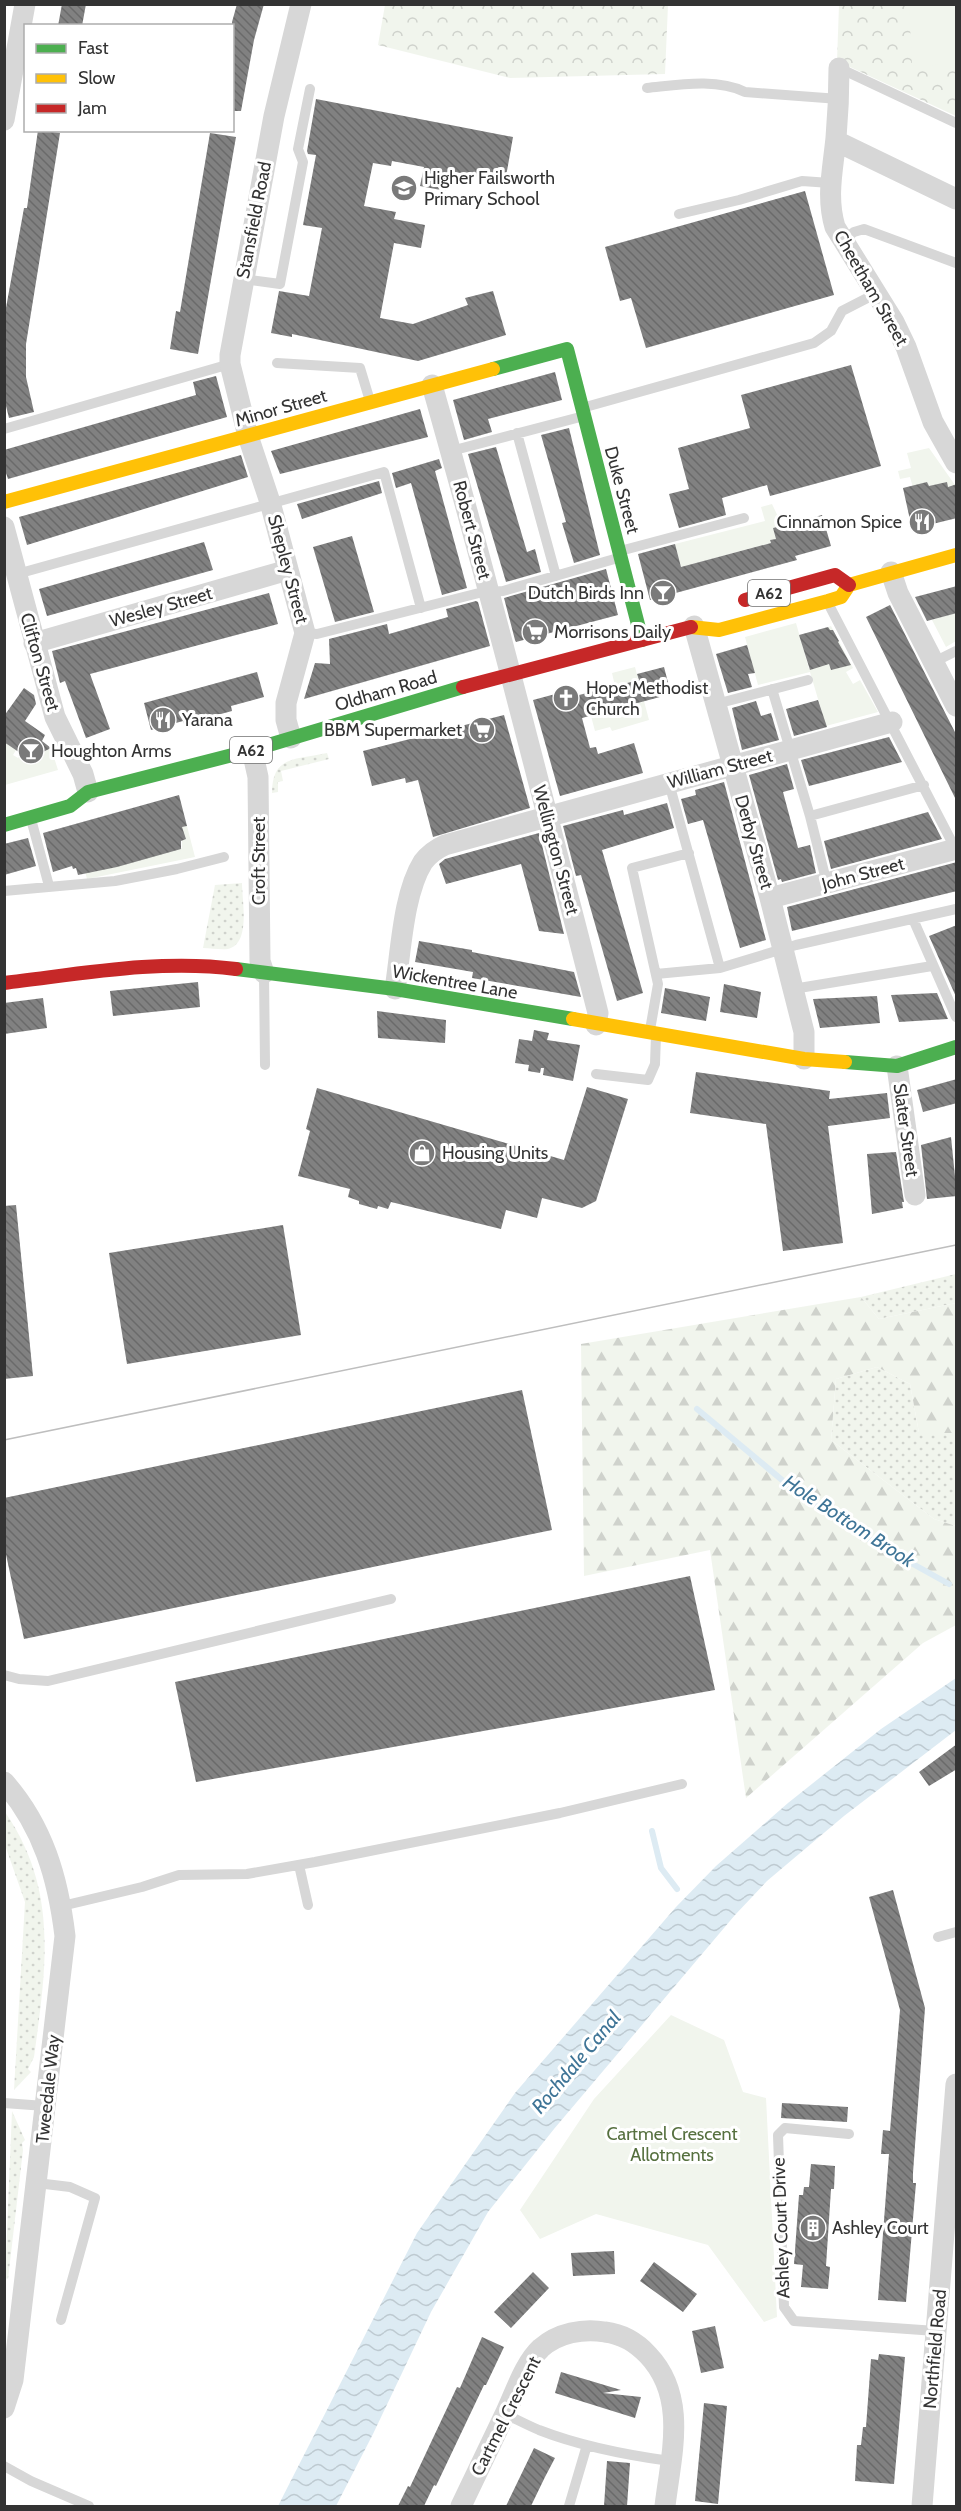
<svg xmlns="http://www.w3.org/2000/svg" width="961" height="2511" viewBox="0 0 961 2511" font-family="Cabin,sans-serif">
	<style>
		.grass { fill: url(#grass-dots) }
		.forest { fill: url(#forest-firs) }
		.park { fill: url(#park-crowns) }
		.garden { fill: #f1f5ed }
		.water { fill: url(#water-waves) }
		.lines { fill: none; stroke-linecap: round; stroke-linejoin: round }
		.stream { stroke: #ddebf3; stroke-width: 6 }
		.building { fill: url(#building-back-hatch) }
		.lane { stroke: #d7d7d7; stroke-width: 10 }
		.street { stroke: #d7d7d7; stroke-width: 21 }
		.fast { stroke: #4caf50; stroke-width: 14 }
		.slow { stroke: #ffc107; stroke-width: 14 }
		.jam { stroke: #c62828; stroke-width: 14 }
		.tram { stroke: #bebebe; stroke-width: 1.5 }
		.labels { text-anchor: middle; dominant-baseline: central; stroke-width: 6; stroke-linejoin: round; paint-order: stroke }
		.shield { fill: #fff; stroke: #707070; stroke-width: 1.5 }
		.shield-label { font-size: 16px; font-weight: bold; fill: #333 }
		.poi-label { font-size: 18px; fill: #333; stroke: #fff; text-anchor: start }
		.street-label { font-size: 18px; fill: #333; stroke: #fff }
		.park-label { font-size: 18px; fill: #56703f; stroke: #fff }
		.water-label { font-size: 20px; font-style: italic; fill: #3f7597; stroke: #fff }
	</style>
	<defs>
		<pattern id="grass-dots" width="8" height="8" patternUnits="userSpaceOnUse" patternTransform="scale(1.5)"><rect width="8" height="8" fill="#f1f5ed"/><path d="M2 2h.1M6 6h.1" fill="none" stroke="#cfd2cc" stroke-width="1.8" stroke-linecap="round"/></pattern>
		<pattern id="forest-firs" width="22" height="20" patternUnits="userSpaceOnUse" patternTransform="scale(1.5)"><rect width="22" height="20" fill="#f1f5ed"/><path d="M5 1l3.5 6h-7zM16 11l3.5 6h-7z" fill="#cfd2cc"/></pattern>
		<pattern id="park-crowns" width="20" height="18" patternUnits="userSpaceOnUse" patternTransform="scale(1.5)"><rect width="20" height="18" fill="#f1f5ed"/><path d="M2 6a3 3 0 1 1 6 0M12 15a3 3 0 1 1 6 0" fill="none" stroke="#cfd2cc"/></pattern>
		<pattern id="water-waves" width="16" height="10" patternUnits="userSpaceOnUse" patternTransform="scale(1.5)"><rect width="16" height="10" fill="#ddebf3"/><path d="M0 5q4-4 8 0t8 0" fill="none" stroke="#becad1"/></pattern>
		<pattern id="building-back-hatch" width="6" height="6" patternUnits="userSpaceOnUse" patternTransform="scale(1.5)"><rect width="6" height="6" fill="#818181"/><path d="M-1 5l2 2M0 0l6 6M5-1l2 2" fill="none" stroke="#6a6a6a"/></pattern>
	</defs>
	<rect width="100%" height="100%" fill="#fff"/>
	<!-- grass -->
	<path class="grass" d="M327,753L329,759L281,771L283,781L278,782V792L272,793C272,755 296,760 327,753Z
		M242,883C242,901 251,944 228,949C220,950 211,948 203,948L215,885Z
		M956,1274V1303L879,1319L861,1297Z
		M877,1367L910,1384L919,1433H956V1526L934,1519L831,1440L836,1379Z
		M5,1812C59,1890 46,1969 34,2057L28,2069L31,2072L14,2090L25,1902L5,1845Z
		M12,2111L25,2140L22,2143L23,2150L8,2279L5,2278Z"/>
	<!-- forest -->
	<path class="forest" d="M861,1297L879,1319L956,1303V1433H919L910,1384L877,1367L836,1379L831,1440L934,1519L956,1526V1625L923,1643L746,1798L710,1550L584,1576L581,1344Z"/>
	<!-- park -->
	<path class="park" d="M385,5H668L665,74L510,78L378,45Z
		M839,5H956V116L837,61Z"/>
	<!-- garden -->
	<path class="garden" d="M909,5H956V64L912,66Z
		M929,448L955,485L948,487L929,486L927,482L915,495L910,477L900,479L898,471L911,468L907,453Z
		M772,504L782,525L773,528L776,539L770,540L771,543L681,567L675,544L765,521L761,507Z
		M956,613V641L946,647L932,620Z
		M796,623L809,669L821,666L826,654L831,670L828,627L831,626L853,668L846,672L853,684L860,680L878,712L826,726L810,672L758,685L745,637Z
		M635,667L649,720L612,731L610,727L595,731L591,716L643,702L637,680L615,686L612,673Z
		M5,742L16,750L13,755L18,758L22,754L29,759L51,748L58,770L5,785Z
		M187,826L195,857L87,879L84,867L140,860L182,848V827Z
		M671,2015L724,2040L743,2092L766,2098L777,2317L764,2322L708,2245L596,2214L540,2239L520,2210L594,2099Z"/>
	<!-- water -->
	<path class="water" d="M956,1678V1730L844,1816L767,1881L735,1915L554,2129L488,2212L431,2312L373,2434L336,2506H278L417,2233L515,2093L676,1907L716,1866L788,1803L881,1729Z"/>
	<g class="lines">
		<!-- stream -->
		<path class="stream" d="M697,1409L800,1495L875,1543L949,1584
			M652,1831L661,1868L677,1889"/>
	</g>
	<!-- building -->
	<path class="building" d="M62,4H86L82,26H58Z
		M237,4H264L254,40L241,111H232V22Z
		M316,99L513,137L505,182L450,171L446,191L420,186L424,167L392,161L391,166L373,163L364,206L396,212L394,219L425,225L421,248L394,243L380,318L413,324L468,305L465,298L493,291L506,335L418,361L292,334V337L271,333L279,291L309,296L322,228L303,225L316,155L308,154L307,151Z
		M38,130L60,133L26,344V377L34,412L9,418L4,398V319L24,208H27Z
		M210,133L236,137L198,354L170,349L176,311L180,312Z
		M805,191L834,295L646,348L631,298L620,301L605,247Z
		M851,365L881,466L770,496L767,485L722,498L726,515L679,528L669,494L689,489L678,448L750,428L741,395Z
		M555,372L562,400L488,419L492,432L464,440L453,400Z
		M216,376L227,417L8,479L4,467V450L196,395L193,382Z
		M420,409L428,437L280,474L271,451Z
		M569,428L600,555L574,563L562,523L566,522L541,435Z
		M496,447L527,552L535,549L541,572L506,582L468,454Z
		M241,455L248,477L27,545L19,517Z
		M439,459L442,468L435,471L467,588L442,595L411,483L396,488L392,473Z
		M379,481L382,493L302,519L297,504Z
		M927,482L929,486L947,482L948,487L957,484V518L912,529L903,488Z
		M822,515L831,546L795,556L797,560L650,600L638,554L675,544L681,567L771,543L770,540L776,539L773,528Z
		M352,536L374,612L335,622L313,547Z
		M204,542L213,570L47,616L39,589Z
		M606,569L618,615L516,642L515,640L504,598Z
		M957,586V613L927,621L915,597Z
		M269,593L278,624L90,674L110,729L86,738L65,681L60,683L52,651Z
		M476,601L478,602L490,646L304,699L315,663L330,664L329,639L387,624L389,634L448,617L446,609Z
		M890,605L957,736V802L866,617Z
		M828,627L830,630H833L839,641L838,642L851,665L831,670L829,664L810,670L799,635Z
		M747,645L755,673L748,674L752,687L728,693L716,654Z
		M664,667L671,694L582,718L590,748L596,747L598,754L634,743L643,773L560,796L533,700L574,689L575,696L639,680L637,674Z
		M257,672L264,697L231,706L232,711L184,724L183,721L151,730L144,703Z
		M24,688L34,695L36,704L25,721L45,735L42,741L51,748L29,759L4,742V716Z
		M818,700L827,727L794,736L786,709Z
		M756,701L761,716L771,713L779,740L742,750L732,708Z
		M504,715L530,808L433,837L418,780L406,783L405,778L372,786L363,751Z
		M889,737L902,762L809,786L801,760Z
		M787,764L794,789L783,792L798,848L810,845L816,873L782,882L781,879L778,880L749,775Z
		M724,782L766,940L740,948L703,820L688,824L681,799L696,795L695,790Z
		M179,795L187,826L182,827L186,839L181,841V849L117,867L78,875L76,868L73,869L72,866L53,872L43,833Z
		M667,803L674,828L602,850L643,993L617,1001L581,875L576,876L563,826L623,810L624,815Z
		M928,812L942,839L831,869L824,841Z
		M539,833L564,934L539,931L521,864L446,884L439,864L445,859Z
		M28,838L36,866L4,875V844Z
		M957,862V891L792,931L787,907Z
		M957,925V999L929,936Z
		M419,941L472,950V952L574,972L581,997L472,978L473,972L415,962Z
		M198,982L200,1007L113,1016L110,991Z
		M724,984L761,992L757,1018L720,1012Z
		M665,988L710,997L706,1021L661,1013Z
		M937,993L948,1019L899,1022L891,995Z
		M877,996L880,1023L820,1028L813,999Z
		M43,998L47,1028L4,1034V1003Z
		M377,1011L446,1020L445,1043L378,1038Z
		M534,1030L549,1033L547,1040L580,1045L573,1081L543,1075L544,1068H541L540,1073L528,1071L529,1065L515,1063L519,1039L532,1041Z
		M696,1072L830,1091L829,1099L887,1093L890,1118L828,1126L843,1243L783,1251L766,1124L690,1113Z
		M957,1079V1103L923,1112L917,1090Z
		M587,1087L628,1099L596,1201L582,1208L542,1198L537,1218L506,1210L501,1229L391,1202L388,1209L378,1206L377,1209L359,1204V1201L348,1197L350,1189L298,1176L310,1131L306,1129L317,1088L564,1160Z
		M951,1137L957,1196L927,1199L921,1145Z
		M896,1152L904,1202H902L903,1208L872,1214L867,1154Z
		M16,1205L33,1376L4,1379V1206Z
		M283,1225L301,1335L127,1364L109,1253Z
		M522,1390L552,1530L24,1639L4,1545V1498Z
		M690,1576L715,1690L196,1782L175,1682Z
		M957,1744V1769L929,1786L919,1772Z
		M893,1890L925,2008L913,2173V2183H916L906,2302L878,2300L889,2154H881L883,2130L890,2131L900,2010L869,1897Z
		M782,2103L848,2107L847,2122L781,2118Z
		M811,2164L835,2166L834,2189H831L826,2266L830,2267L828,2289L801,2287L803,2265L794,2264L799,2195H803L804,2187H809Z
		M614,2251L615,2274L573,2276L571,2253Z
		M654,2262L697,2294L683,2312L640,2281Z
		M533,2272L549,2288L511,2328L494,2312Z
		M715,2326L724,2368L701,2373L692,2331Z
		M482,2337L504,2347L486,2385H484L436,2486L434,2485L424,2506H398L408,2486L410,2487L457,2387L460,2388Z
		M879,2354L905,2357L894,2484L855,2481L857,2445H861L863,2427H866L871,2359L878,2360Z
		M561,2372L621,2390L603,2393L641,2397L635,2418L555,2393Z
		M704,2403L727,2406L718,2504L695,2501Z
		M534,2448L555,2458L545,2477L531,2506H506Z
		M607,2461L630,2463L627,2506H604Z"/>
	<g class="lines">
		<!-- lane -->
		<path class="lane" d="M839,68L956,123
			M647,88C678,85 716,78 745,92L839,99
			M679,214L739,200L802,181L830,183
			M843,240L854,232L864,229L956,263
			M243,279L280,284L303,162L298,149L310,89
			M277,363L360,368L370,401
			M582,408L814,343L831,331L842,311L877,293
			M4,429L230,364
			M517,433L556,576
			M451,451L584,416
			M620,551L744,518
			M17,574L384,472L421,608
			M829,605L956,850
			M305,633L317,634L479,593L503,591L618,558
			M934,662L956,651
			M772,689L810,816L827,884
			M716,704L808,680
			M669,783L720,968L796,945L956,909
			M810,816L924,785
			M31,819L49,886
			M4,891L115,881L177,869L224,857
			M913,919L956,1017
			M264,973L265,1065
			M656,974L720,968
			M793,989L932,966
			M650,1030L658,984L632,868L689,853
			M596,1074L648,1080L655,1064L656,1035
			M4,1675L19,1679L48,1681L391,1599
			M299,1865L308,1905
			M62,1906L142,1887L179,1875L247,1874L315,1862L560,1813L682,1784
			M938,1937L956,1932
			M4,2103L45,2106
			M849,2134L785,2128L778,2135L784,2307L794,2321L936,2331
			M37,2183L70,2187L95,2198L61,2320
			M505,2414C516,2419 527,2425 539,2430C580,2446 626,2455 670,2461
			M4,2466L31,2481L89,2506
			M569,2506L587,2445"/>
		<!-- street -->
		<path class="street" d="M839,68C839,91 838,115 836,138C833,169 826,197 835,227L894,322L906,347L933,422L956,463
			M4,120L25,4
			M836,141L956,199
			M432,385C491,593 544,803 598,1013L596,1025
			M4,527L55,717L83,774L88,792
			M891,572L898,593L956,706
			M694,626L770,898L804,1032V1059
			M34,643L288,570
			M291,738L286,720V703L305,633L270,502L248,436L230,364V355L274,116L301,4
			M252,750L258,777L260,961L264,973
			M770,898L956,849
			M395,989C401,952 403,894 423,862C429,854 436,849 445,845L892,722
			M897,1066L915,1195
			M4,1782C43,1826 58,1878 65,1936L13,2380L4,2408
			M461,2506C476,2475 491,2444 506,2412C516,2391 524,2364 541,2348C558,2333 583,2328 605,2332C622,2334 636,2342 648,2355C688,2397 671,2455 665,2506
			M922,2506L956,2084"/>
		<!-- fast -->
		<path class="fast" d="M493,369L567,349L642,640
			M4,825L70,806L88,792L252,750L463,687
			M236,969L395,989L573,1019
			M845,1062L897,1066L956,1047"/>
		<!-- slow -->
		<path class="slow" d="M4,502L493,369
			M691,627L719,630L828,601L841,597L849,585L956,555
			M573,1019L804,1059L845,1062"/>
		<!-- jam -->
		<path class="jam" d="M745,600L835,575L849,585
			M463,687L691,627
			M4,983C81,974 159,959 236,969"/>
		<!-- tram -->
		<path class="tram" d="M4,1440L956,1245"/>
	</g>
	<!-- icons -->
	<defs>
		<symbol id="school-disc" viewBox="-11 -11 22 22"><circle r="9.5" fill="#7a7a7a" stroke="#fff"/><path d="M0-5L7-2L0 1L-7-2ZM-4 1L0 2.5L4 1V4Q0 6-4 4Z" fill="#fff"/></symbol>
		<symbol id="restaurant-disc" viewBox="-11 -11 22 22"><circle r="9.5" fill="#7a7a7a" stroke="#fff"/><path d="M-5-6h1v4h1v-4h1v4h1v-4h1v5L-1.5 .5V6h-2V.5L-5-1ZM5-6V6H3V1.5H1.5Q1.5-4 5-6Z" fill="#fff"/></symbol>
		<symbol id="bar-disc" viewBox="-11 -11 22 22"><circle r="9.5" fill="#7a7a7a" stroke="#fff"/><path d="M-6-5H6L.8 .8V4.5H3.5V6h-7V4.5H-.8V.8Z" fill="#fff"/></symbol>
		<symbol id="supermarket-disc" viewBox="-11 -11 22 22"><circle r="9.5" fill="#7a7a7a" stroke="#fff"/><path d="M-6-5.5h2.5l.6 2H6L4.5 2H-2.5L-4.4-4H-6ZM-1.5 3.2a1.3 1.3 0 1 0 .1 0ZM3 3.2a1.3 1.3 0 1 0 .1 0Z" fill="#fff"/></symbol>
		<symbol id="church-disc" viewBox="-11 -11 22 22"><circle r="9.5" fill="#7a7a7a" stroke="#fff"/><path d="M-1.2-6h2.4v3.5h3.3v2.4h-3.3V6h-2.4V-.1h-3.3v-2.4h3.3Z" fill="#fff"/></symbol>
		<symbol id="shop-disc" viewBox="-11 -11 22 22"><circle r="9.5" fill="#7a7a7a" stroke="#fff"/><path d="M-5-2.5h2.3a2.7 3.5 0 0 1 5.4 0H5L5.5 6h-11ZM-1.5-2.5h3a1.5 2.3 0 0 0-3 0Z" fill="#fff"/></symbol>
		<symbol id="building-disc" viewBox="-11 -11 22 22"><circle r="9.5" fill="#7a7a7a" stroke="#fff"/><path d="M-4-6H4V6H1V3H-1V6H-4ZM-2.5-4.3h1.7v1.8h-1.7ZM.8-4.3h1.7v1.8H.8ZM-2.5-1h1.7V.8h-1.7ZM.8-1h1.7V.8H.8Z" fill="#fff"/></symbol>
	</defs>
	<g fill-rule="evenodd">
		<use href="#school-disc" x="389" y="173" width="30" height="30"/>
		<use href="#restaurant-disc" x="907" y="507" width="30" height="30"/>
		<use href="#bar-disc" x="648" y="578" width="30" height="30"/>
		<use href="#supermarket-disc" x="520" y="617" width="30" height="30"/>
		<use href="#church-disc" x="551" y="683" width="30" height="30"/>
		<use href="#restaurant-disc" x="148" y="705" width="30" height="30"/>
		<use href="#supermarket-disc" x="467" y="715" width="30" height="30"/>
		<use href="#bar-disc" x="16" y="736" width="30" height="30"/>
		<use href="#shop-disc" x="407" y="1138" width="30" height="30"/>
		<use href="#building-disc" x="798" y="2213" width="30" height="30"/>
	</g>
	<g class="labels">
		<!-- shield labels -->
		<g class="shield">
			<rect x="748" y="580" width="42" height="26" rx="4.5"/>
			<rect x="230" y="737" width="42" height="26" rx="4.5"/>
		</g>
		<g class="shield-label">
			<text x="769" y="593">A62</text>
			<text x="251" y="750">A62</text>
		</g>
		<!-- poi labels -->
		<g class="poi-label">
			<text x="424" y="178">Higher Failsworth<tspan x="424" dy="21">Primary School</tspan></text>
			<text x="902" y="522" text-anchor="end">Cinnamon Spice</text>
			<text x="644" y="593" text-anchor="end">Dutch Birds Inn</text>
			<text x="554" y="632">Morrisons Daily</text>
			<text x="586" y="688">Hope Methodist<tspan x="586" dy="21">Church</tspan></text>
			<text x="182" y="720">Yarana</text>
			<text x="462" y="730" text-anchor="end">BBM Supermarket</text>
			<text x="51" y="751">Houghton Arms</text>
			<text x="442" y="1153">Housing Units</text>
			<text x="832" y="2228">Ashley Court</text>
		</g>
		<!-- street labels -->
		<g class="street-label">
			<text transform="translate(254 220) rotate(-79)">Stansfield Road</text>
			<text transform="translate(871 288) rotate(60)">Cheetham Street</text>
			<text transform="translate(281 408) rotate(-16)">Minor Street</text>
			<text transform="translate(622 490) rotate(75)">Duke Street</text>
			<text transform="translate(472 530) rotate(75)">Robert Street</text>
			<text transform="translate(288 569) rotate(75)">Shepley Street</text>
			<text transform="translate(161 607) rotate(-16)">Wesley Street</text>
			<text transform="translate(40 662) rotate(74)">Clifton Street</text>
			<text transform="translate(386 691) rotate(-16)">Oldham Road</text>
			<text transform="translate(720 769) rotate(-15)">William Street</text>
			<text transform="translate(754 842) rotate(74)">Derby Street</text>
			<text transform="translate(556 850) rotate(75)">Wellington Street</text>
			<text transform="translate(259 861) rotate(-90)">Croft Street</text>
			<text transform="translate(863 874) rotate(-15)">John Street</text>
			<text transform="translate(455 982) rotate(10)">Wickentree Lane</text>
			<text transform="translate(906 1130) rotate(82)">Slater Street</text>
			<text transform="translate(48 2089) rotate(-84)">Tweedale Way</text>
			<text transform="translate(781 2228) rotate(-92)">Ashley Court Drive</text>
			<text transform="translate(935 2349) rotate(-85)">Northfield Road</text>
			<text transform="translate(506 2416) rotate(-63)">Cartmel Crescent</text>
		</g>
		<!-- park labels -->
		<g class="park-label">
			<text x="672" y="2134">Cartmel Crescent<tspan x="672" dy="21">Allotments</tspan></text>
		</g>
		<!-- water labels -->
		<g class="water-label">
			<text transform="translate(849 1521) rotate(33)">Hole Bottom Brook</text>
			<text transform="translate(576 2062) rotate(-50)">Rochdale Canal</text>
		</g>
	</g>
	<!-- border -->
	<rect width="961" height="2511" fill="none" stroke="#333333" stroke-width="12"/>
	<!-- legend -->
	<rect x="24" y="24" width="210" height="108" fill="#ffffff" stroke="#adadad" stroke-width="1.5"/>
	<rect x="36" y="44" width="30" height="9" fill="#4caf50" stroke="#adadad" stroke-width="1.5"/>
	<text x="78" y="54" font-size="18" fill="#333333">Fast</text>
	<rect x="36" y="74" width="30" height="9" fill="#ffc107" stroke="#adadad" stroke-width="1.5"/>
	<text x="78" y="84" font-size="18" fill="#333333">Slow</text>
	<rect x="36" y="104" width="30" height="9" fill="#c62828" stroke="#adadad" stroke-width="1.5"/>
	<text x="78" y="114" font-size="18" fill="#333333">Jam</text>
</svg>
